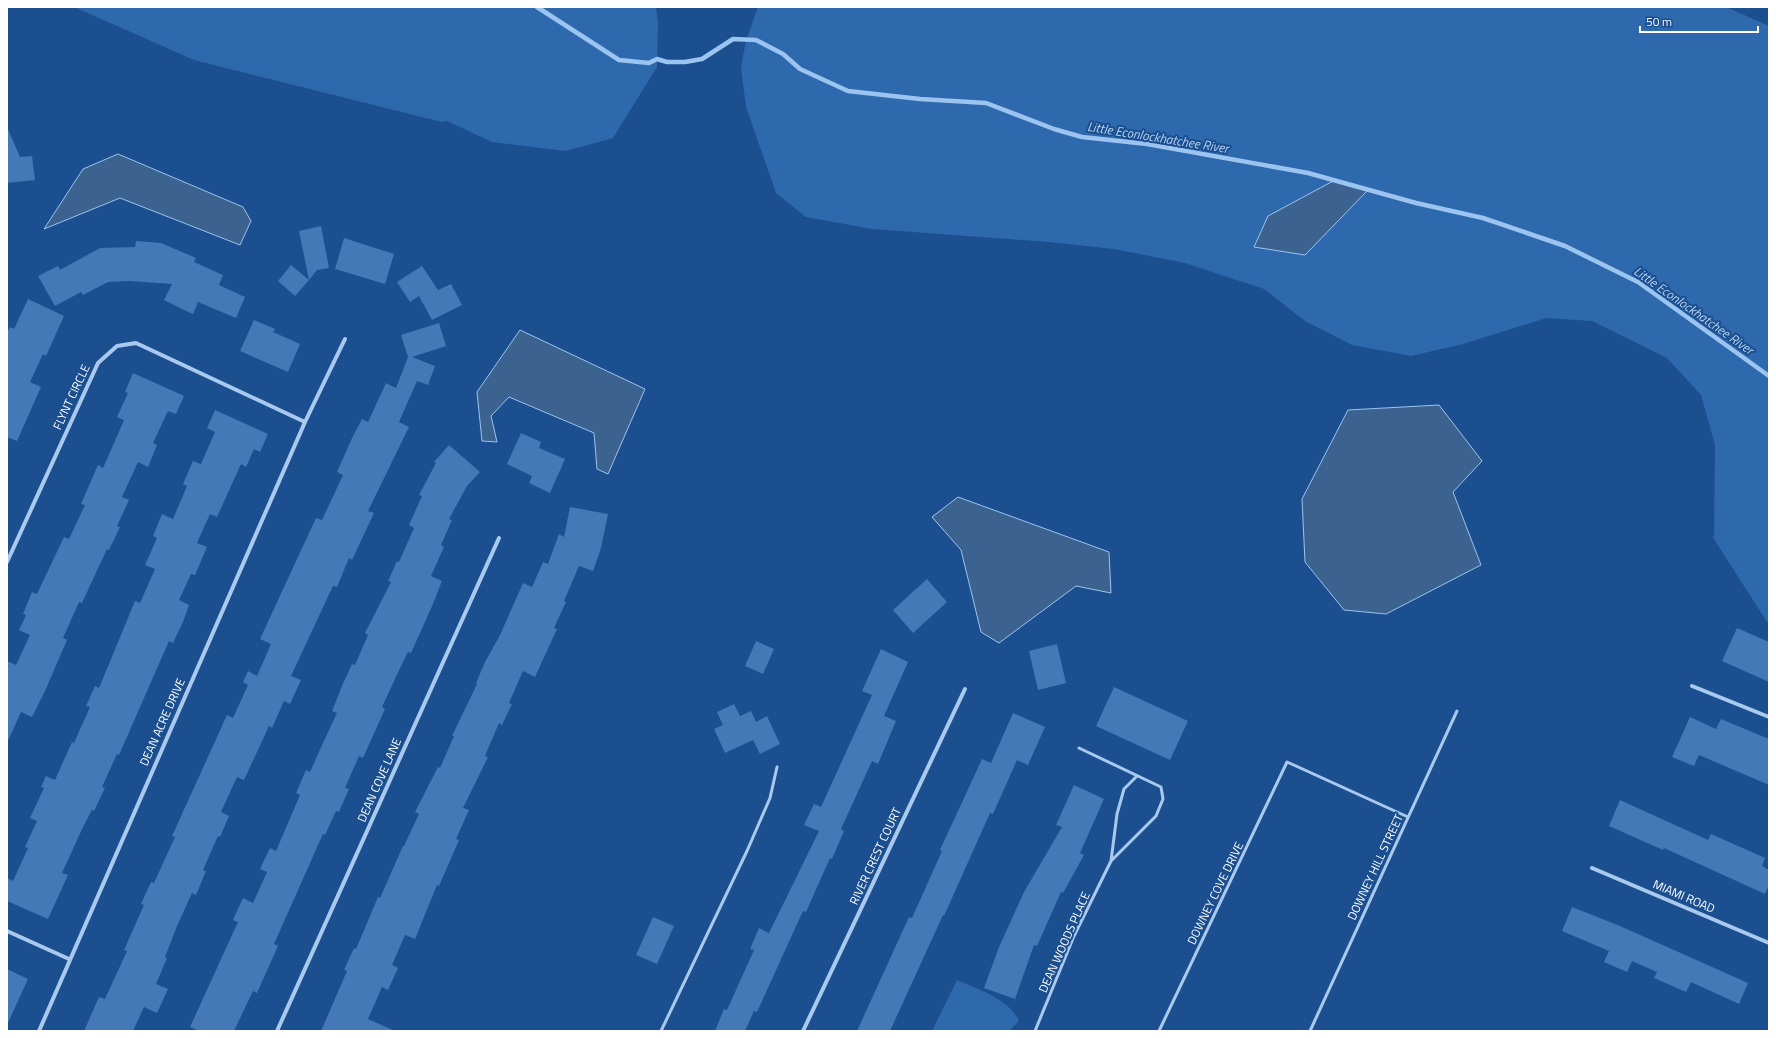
<svg xmlns="http://www.w3.org/2000/svg" width="1776" height="1038" viewBox="0 0 1776 1038" font-family="'Titillium Web',sans-serif">
	<style>
		.green { fill: #2e69ad }
		.water { fill: #3c6290; stroke: #9cc4f0 }
		.lines { fill: none; stroke-linecap: round; stroke-linejoin: round }
		.stream { stroke: #9cc4f0; stroke-width: 4.5 }
		.building { fill: #4478b7 }
		.lane { stroke: #a9c9ee; stroke-width: 3 }
		.street { stroke: #a9c9ee; stroke-width: 4 }
		.labels { text-anchor: middle; dominant-baseline: central; stroke-width: 4; stroke-linejoin: round; paint-order: stroke }
		.street-label { font-size: 12px; fill: #fff; stroke: #1b4f8f }
		.water-label { font-size: 13px; font-style: italic; fill: #b5d3f5; stroke: #1b4f8f }
	</style>
	<rect width="100%" height="100%" fill="#1b4f8f"/>
	<!-- green -->
	<path class="green" d="M74,7H656L658,23L657,67L613,138L566,151L492,142L447,121L442,122L194,60Z
		M758,7H1726L1769,26V625L1712,536L1714,537L1715,445L1701,395L1667,358L1592,321L1546,318L1463,344L1411,356L1352,345L1305,321L1264,289L1185,263L1114,249L1049,242L872,229L806,217L776,193L746,107L741,67L746,41Z
		M957,980C979,990 1008,998 1019,1021L1009,1031H932Z"/>
	<!-- water -->
	<path class="water" d="M118,154L243,207L251,221L240,245L120,198L44,229L83,169Z
		M1335,180L1368,190L1305,255L1254,247L1268,216Z
		M520,330L645,389L608,474L597,469L594,433L509,397L491,416L497,442L482,441L477,392Z
		M1439,405L1482,461L1453,492L1481,565L1386,614L1344,610L1305,562L1302,499L1348,410Z
		M958,497L1109,552L1111,593L1076,586L999,643L981,632L961,550L932,517Z"/>
	<g class="lines">
		<!-- stream -->
		<path class="stream" d="M537,7L619,60L649,63L657,59L667,62H685L702,59L733,39L756,40L783,54L800,69L848,91L920,99L986,103L1054,129L1082,137L1147,144L1308,173L1416,203L1483,218L1565,246L1638,282L1769,376"/>
	</g>
	<!-- building -->
	<path class="building" d="M7,127L20,157L32,156L35,180L7,183Z
		M321,226L329,268L317,270L309,280L299,231Z
		M344,238L394,254L385,284L335,269Z
		M136,241L161,243L196,258L194,262L223,275L219,285L245,297L236,318L198,302L193,314L182,309L164,300L172,284L129,281L108,282L83,295L81,292L55,306L38,276L58,266L60,270L100,248L135,247Z
		M291,265L309,280L295,296L278,281Z
		M422,266L438,290L451,284L462,305L432,320L419,296L410,302L397,282Z
		M28,299L64,316L46,356L43,354L30,382L41,387L17,441L7,437V333L10,327L14,329Z
		M254,320L275,329L273,332L300,344L288,372L240,351Z
		M439,323L446,346L412,357L435,366L428,385L417,381L399,422L409,427L368,511L374,513L352,560L349,558L337,587L333,586L291,676L301,680L290,704L284,701L272,728L269,726L244,780L237,777L221,812L229,816L220,837L218,836L203,870L206,871L196,895L192,893L177,926L165,957L167,958L156,984L168,989L157,1013L144,1007L133,1031H84L99,997L105,999L127,951L124,950L144,905L141,904L151,882L154,883L175,837L172,836L227,715L233,718L248,685L243,682L248,671L257,676L271,644L260,639L316,518L322,520L343,475L337,472L353,436L362,419L368,422L386,383L396,388L408,357L401,335Z
		M133,373L184,396L176,414L168,411L153,443L157,445L148,467L138,462L122,497L129,500L117,526L120,527L109,550L107,549L82,603L79,602L63,638L67,640L45,691L32,717L21,712L7,743V661L16,665L30,635L19,630L26,615L23,614L32,592L37,594L64,537L69,539L85,505L81,504L98,465L103,468L124,420L117,417L128,393L125,392Z
		M215,410L268,434L260,452L254,449L246,467L241,464L217,517L210,514L197,543L207,547L195,575L191,574L179,600L189,605L183,622L173,643L169,641L119,755L117,754L102,787L105,788L94,811L92,810L83,827L62,873L68,875L48,919L7,901V878L13,881L28,848L25,847L37,821L30,818L44,788L41,787L46,776L55,780L72,742L74,743L90,707L86,706L95,686L99,688L135,601L140,603L155,569L145,565L157,538L153,536L162,514L173,519L187,486L183,484L193,461L201,464L215,432L207,428Z
		M521,433L541,442L539,448L565,459L550,493L529,483L532,476L507,464Z
		M449,445L480,472L467,486L449,519L452,520L441,545L444,547L431,576L442,581L433,604L411,653L408,652L401,666L382,707L385,709L363,758L359,756L345,788L349,789L339,812L336,811L325,835L323,834L274,944L278,946L257,993L253,991L234,1031H199L190,1027L238,922L233,920L243,898L253,903L267,872L260,869L270,848L276,851L300,795L296,793L306,770L310,772L322,745L337,713L332,711L342,686L352,664L355,665L368,635L365,633L391,582L388,581L397,561L399,562L414,528L409,525L422,496L419,495L436,463L434,462Z
		M570,507L608,514L601,548L593,571L579,566L564,601L566,602L554,628L557,629L535,677L523,671L509,703L512,704L502,725L499,723L485,756L488,757L463,808L469,810L456,839L459,840L439,886L437,885L415,939L405,935L392,965L398,968L388,990L382,987L368,1019L395,1031H321L347,971L344,970L354,948L356,949L378,897L380,898L403,846H404L419,814L415,812L438,767L440,768L454,736H452L477,684L476,683L485,662L500,635L523,583L532,587L543,562L548,564L559,534L564,537Z
		M927,579L947,602L913,633L893,610Z
		M1737,628L1769,642V682L1722,661Z
		M756,641L774,649L763,674L745,666Z
		M1057,644L1066,683L1038,690L1029,651Z
		M881,649L908,662L884,716L896,721L878,764L872,761L841,829L844,831L832,859L830,858L806,912L803,911L757,1012L754,1011L745,1031H715L724,1009L727,1010L754,950L750,949L759,928L769,933L819,831L804,825L814,804L821,807L872,695L862,691Z
		M1114,687L1188,721L1170,760L1096,726Z
		M734,704L740,716L751,711L756,722L767,716L780,744L760,754L753,740L725,753L714,729L723,725L717,712Z
		M1013,713L1045,727L1028,765L1017,760L993,814L990,813L944,916L943,915L890,1031H857L909,917L912,918L942,851L940,850L982,759L991,763Z
		M1690,717L1716,729L1721,719L1769,739V785L1699,755L1694,766L1672,757Z
		M1074,785L1104,799L1080,853L1084,855L1063,893L1061,892L1037,946L1034,945L1015,999L984,988L999,947L1024,892L1062,827L1056,825Z
		M1620,800L1708,840L1711,834L1765,858L1762,866L1769,870V885L1765,894L1664,848L1663,850L1609,826Z
		M1572,907L1620,926L1748,983L1739,1004L1691,982L1686,992L1654,978L1657,972L1632,961L1627,972L1604,962L1609,951L1562,931Z
		M653,917L674,926L657,964L636,955Z
		M7,969L28,979L7,1025Z"/>
	<g class="lines">
		<!-- lane -->
		<path class="lane" d="M1111,861L1117,814L1124,789L1137,776
			M661,1031L747,851L770,798L777,767
			M1035,1031L1074,936L1111,861L1156,816L1163,799L1161,787L1079,748
			M1159,1031L1287,762L1408,817
			M1310,1031L1457,711"/>
		<!-- street -->
		<path class="street" d="M7,562L98,363L117,346L136,343L305,422
			M1692,686L1769,717
			M1592,868L1769,943
			M7,931L69,959
			M39,1031L305,422L345,339
			M277,1031L499,538
			M803,1031L965,689"/>
	</g>
	<g class="labels">
		<!-- street labels -->
		<g class="street-label">
			<text transform="translate(71 397) rotate(-65)">FLYNT CIRCLE</text>
			<text transform="translate(162 722) rotate(-66)">DEAN ACRE DRIVE</text>
			<text transform="translate(379 780) rotate(-66)">DEAN COVE LANE</text>
			<text transform="translate(875 856) rotate(-65)">RIVER CREST COURT</text>
			<text transform="translate(1375 867) rotate(-65)">DOWNEY HILL STREET</text>
			<text transform="translate(1215 893) rotate(-64)">DOWNEY COVE DRIVE</text>
			<text transform="translate(1684 896) rotate(23)">MIAMI ROAD</text>
			<text transform="translate(1064 942) rotate(-66)">DEAN WOODS PLACE</text>
		</g>
		<!-- water labels -->
		<g class="water-label">
			<text transform="translate(1158 137) rotate(9)">Little Econlockhatchee River</text>
			<text transform="translate(1694 310) rotate(35)">Little Econlockhatchee River</text>
		</g>
	</g>
	<!-- border -->
	<rect width="1776" height="1038" fill="none" stroke="#ffffff" stroke-width="16"/>
	<!-- scale -->
	<path d="M1640 26v6h118v-6" fill="none" stroke="#ffffff" stroke-width="2"/>
	<text x="1646" y="26" font-size="12" fill="#ffffff" stroke="#1b4f8f" stroke-width="3" paint-order="stroke">50 m</text>
</svg>
